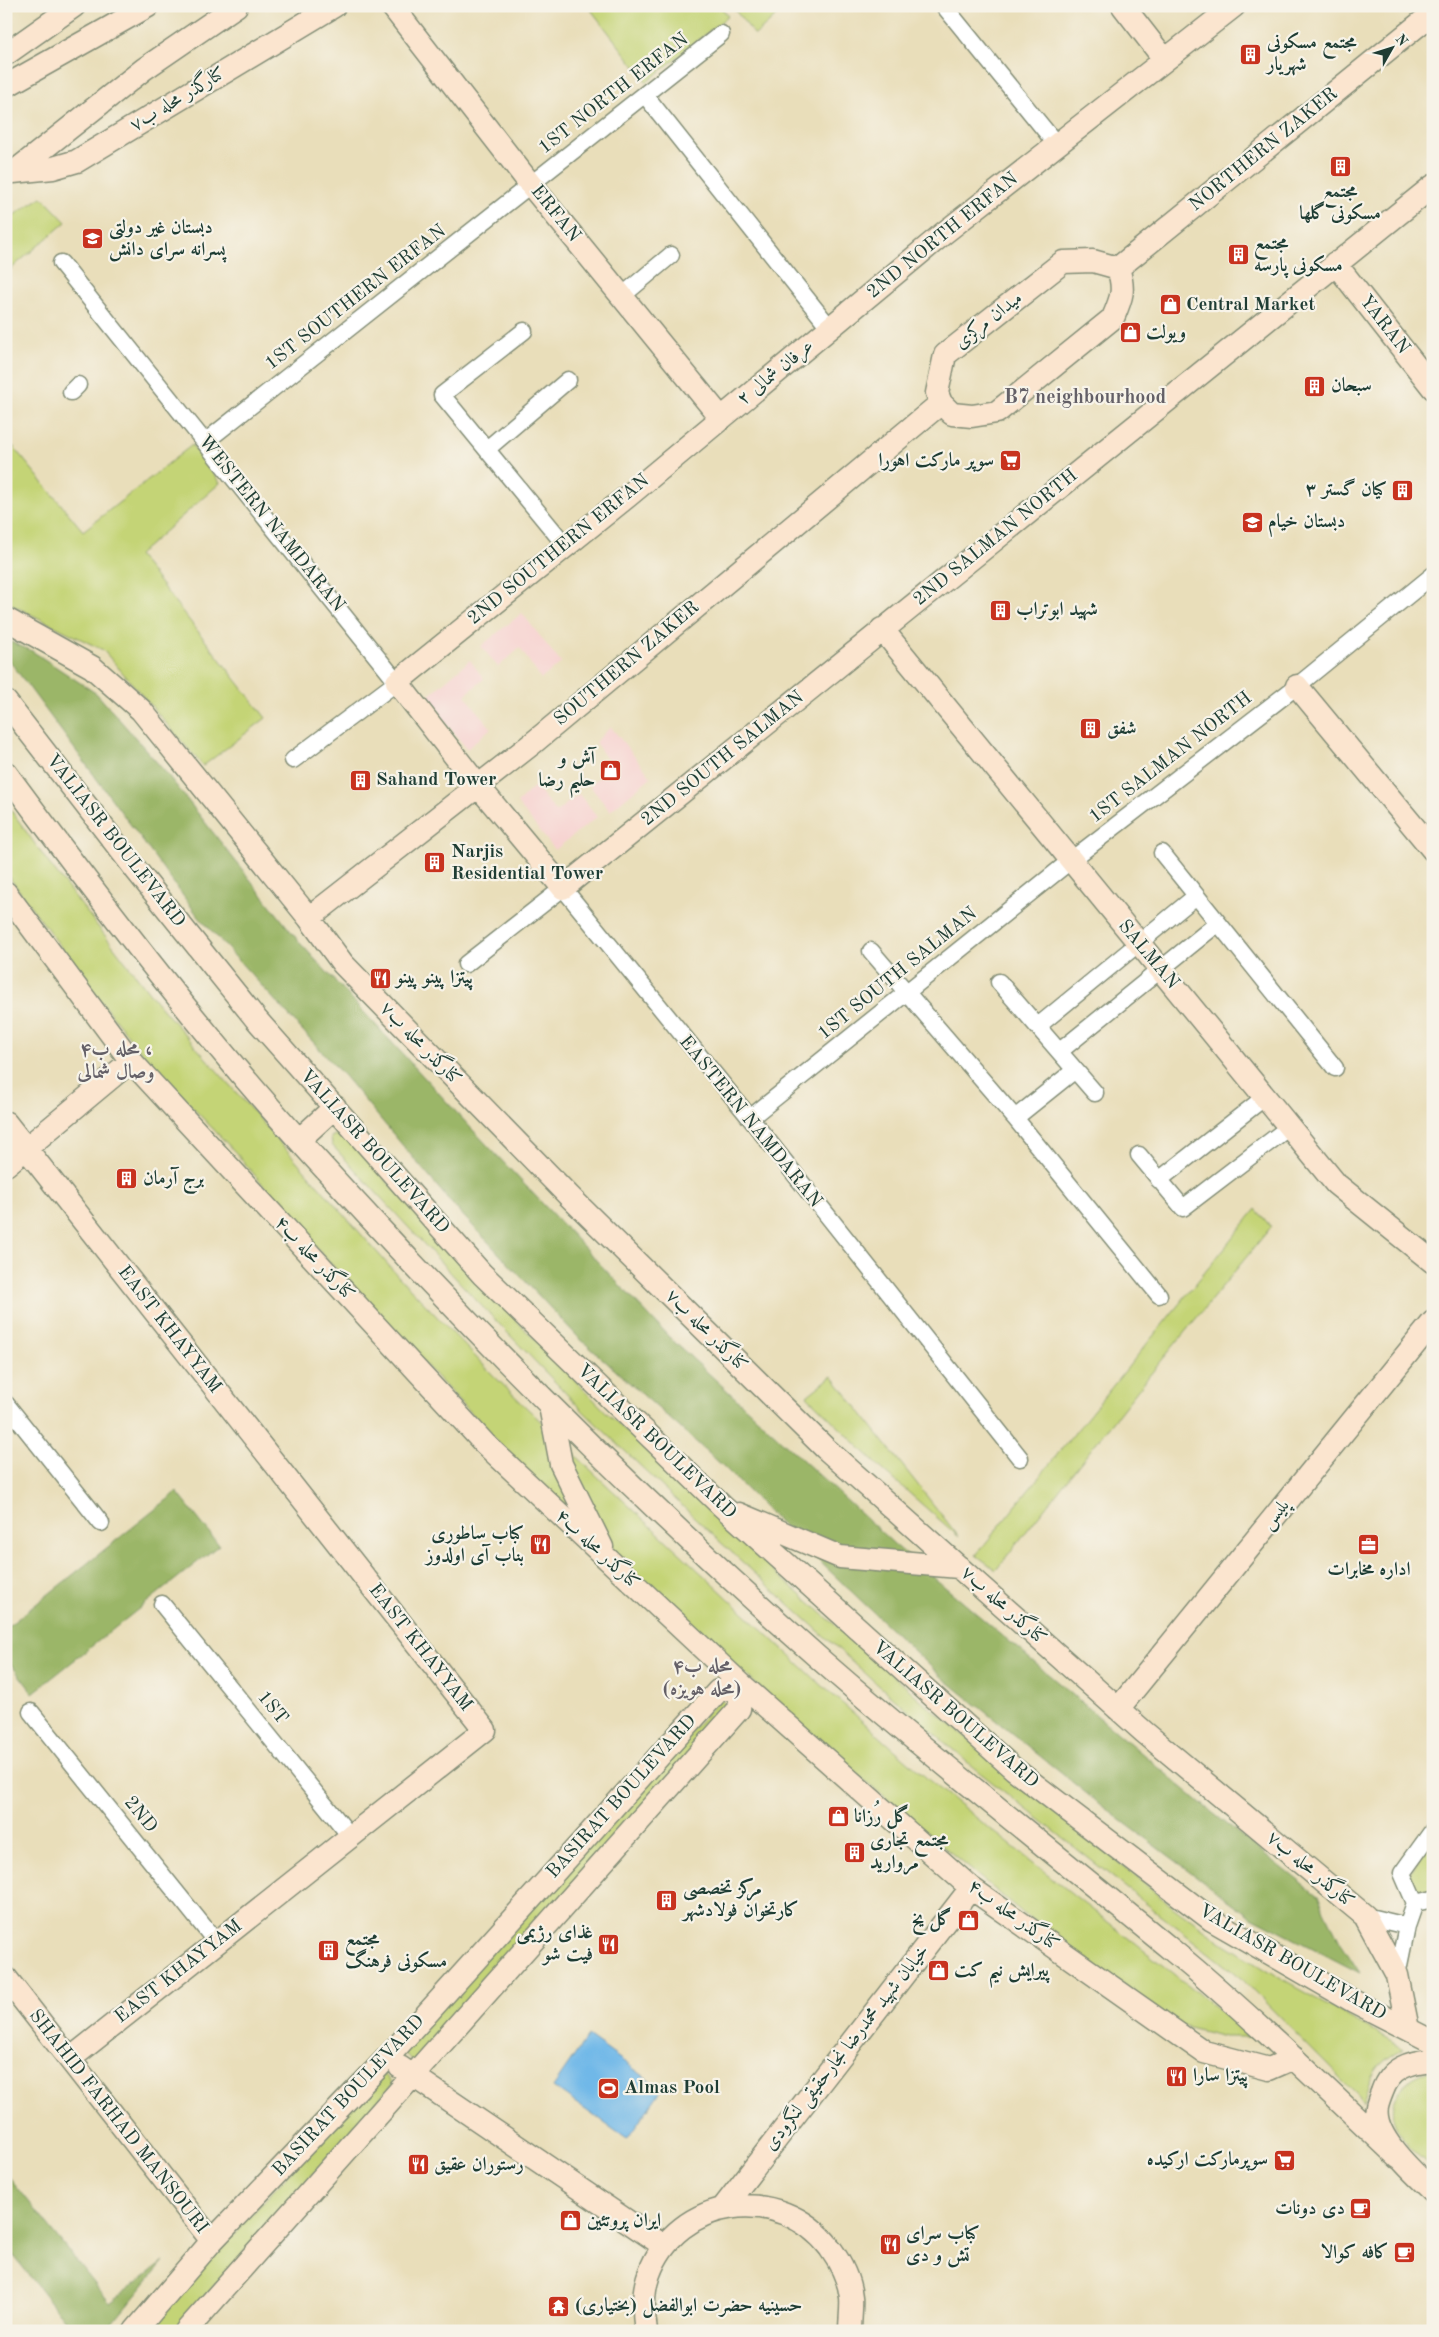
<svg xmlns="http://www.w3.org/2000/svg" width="1439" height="2337" viewBox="0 0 1439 2337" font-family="'Old Standard TT',Amiri,serif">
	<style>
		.built { fill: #f7d0cf }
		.green { fill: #c4d476; stroke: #728855 }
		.forest { fill: #9bb667; stroke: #5d7a4e }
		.water { fill: #70b8e8; stroke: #487a8e }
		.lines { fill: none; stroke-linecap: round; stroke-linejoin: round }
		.street-casing { stroke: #848e77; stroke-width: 19 }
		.secondary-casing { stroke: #848e77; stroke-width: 25 }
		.street { stroke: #fff; stroke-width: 16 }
		.secondary { stroke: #fbe5cf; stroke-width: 22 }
		.labels { text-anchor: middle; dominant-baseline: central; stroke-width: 4.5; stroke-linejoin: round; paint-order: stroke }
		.poi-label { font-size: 19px; font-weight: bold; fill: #1f3d34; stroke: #f7f3e8; text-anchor: start }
		.street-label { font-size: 19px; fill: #1f3d34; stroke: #f7f3e8 }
		.neighbourhood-label { font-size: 20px; font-weight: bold; fill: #646067; stroke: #f7f3e8 }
	</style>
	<rect width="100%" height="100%" fill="#f7f3e8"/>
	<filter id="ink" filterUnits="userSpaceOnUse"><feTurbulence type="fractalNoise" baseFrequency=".02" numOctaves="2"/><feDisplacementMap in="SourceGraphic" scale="10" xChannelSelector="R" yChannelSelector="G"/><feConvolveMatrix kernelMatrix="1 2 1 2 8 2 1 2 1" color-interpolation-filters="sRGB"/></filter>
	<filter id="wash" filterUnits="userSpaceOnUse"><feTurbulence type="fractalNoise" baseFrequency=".0096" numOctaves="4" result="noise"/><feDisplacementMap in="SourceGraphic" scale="20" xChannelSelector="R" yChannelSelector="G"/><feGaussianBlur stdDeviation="1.12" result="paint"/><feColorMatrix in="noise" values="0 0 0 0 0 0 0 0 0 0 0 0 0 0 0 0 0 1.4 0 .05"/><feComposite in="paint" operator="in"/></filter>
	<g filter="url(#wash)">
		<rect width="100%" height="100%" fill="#e9deba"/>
		<!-- built -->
		<path class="built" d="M522,613L561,663L541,679L520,648L498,667L481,646Z
			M470,660L484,679L465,695L491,728L467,749L426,698Z
			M611,727L651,777L610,811L590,786L611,765L595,742Z
			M535,786L556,812L579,794L597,817L555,850L517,803Z"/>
		<!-- green -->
		<path class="green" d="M588,6H720L728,16L647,82Z
			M737,6H783L785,8L755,35L734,9Z
			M42,197L66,222L6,273V220Z
			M6,438L83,531L192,445L220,483L138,555L266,718L203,766L103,650L6,602Z
			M6,803L47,861L159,1005L398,1276L493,1375L597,1476L816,1680L930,1781L1253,2037H1225L1181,2026L1024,1914L857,1774L701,1635L519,1465L320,1252L236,1153L153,1066L106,1008L6,873Z
			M341,1132L501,1305L608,1414L760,1559L929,1707L1168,1903L1222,1942L1286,1982L1404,2048C1376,2064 1373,2071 1363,2101L1242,1979L974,1768L876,1683L717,1539L583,1411L475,1299L332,1145L331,1137Z
			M1256,1209L1271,1227L1144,1382L996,1570L976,1555Z
			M832,1376L959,1537L882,1469L807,1396Z
			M720,1699L730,1709L415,2062L401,2051Z
			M1433,1839V1894H1418L1408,1875Z
			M1433,2070V2168C1422,2159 1408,2148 1400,2135C1381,2103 1400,2078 1433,2070Z
			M382,2072L393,2083L174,2331H145Z"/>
		<!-- forest -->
		<path class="forest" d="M6,640L32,651L97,694L167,774L300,943L470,1127L669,1337L894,1544L1209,1810L1318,1896L1340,1942L1360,1973L1250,1916L1102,1806L943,1678L817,1559L723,1466L578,1337L453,1205L345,1077L198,916L6,656Z
			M177,1492L219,1545L33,1693L6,1658V1628Z
			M6,2173L110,2303L164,2261L106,2331H70L72,2329L6,2246Z"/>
		<!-- water -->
		<path class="water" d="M588,2036L662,2089L627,2139L553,2087Z"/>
	</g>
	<g filter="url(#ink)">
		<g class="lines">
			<defs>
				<path id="street" d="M944,6L1057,145
					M645,95L830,328
					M61,263L397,682L293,760
					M622,296L671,255
					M524,331L442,395L565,545
					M71,392L78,385
					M205,442L721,34
					M487,449L568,380
					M1162,853L1335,1068
					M871,951L1015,1118L1159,1295
					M466,964L563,888L750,1118L1020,1458
					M999,982L1095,1093
					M1038,1026L1196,896
					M1060,1051L1218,923
					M750,1118L1070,861L1297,686L1433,575
					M1015,1118L1075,1070
					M1139,1155L1183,1208L1289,1127
					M1159,1180L1265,1097
					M6,1404L101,1523
					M162,1604L351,1837
					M31,1712L217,1943
					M1415,1903L1433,1899
					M1365,1916L1407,1926
					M1397,1975L1407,1926L1415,1903L1402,1873L1433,1830"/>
				<path id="secondary" d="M392,6L531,185L721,418
					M1123,6L1165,60
					M1234,6L944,233L628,496L397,682L479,787L563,888L1433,186
					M6,54L74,6
					M6,86L148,6
					M13,172L53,168L77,161L334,6
					M14,172L144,69L236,6
					M1093,261L1118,268C1125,290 1122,297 1113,318L997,412L972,416L952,414L941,403L937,393L945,355L1063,262Z
					M1335,263L1433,388
					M1118,268L1433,13
					M6,619L92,667L141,710L309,918L343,964L570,1197L825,1448L1144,1732L1365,1916L1397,1975L1408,2029
					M882,629L1336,1184L1433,1262
					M1297,686L1433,850
					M6,702L137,871L256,1019L482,1274L722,1506L1014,1769L1212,1920L1353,2001L1433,2042
					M6,773C77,869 148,963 225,1055C284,1126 347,1193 410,1261C541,1400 678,1534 822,1661C936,1761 1056,1854 1173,1951C1252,2016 1325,2088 1399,2158
					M6,893L131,1061L485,1444L742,1685L971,1888L1204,2052L1269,2069L1294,2058
					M309,918L533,743L941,403
					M6,1123L485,1730L70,2059
					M299,1140L335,1107
					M6,1165L131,1061
					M550,1406L561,1464L602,1547
					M739,1514L840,1557L959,1567
					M1118,1709L1433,1322
					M6,1978L212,2241
					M1433,2060C1409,2062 1390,2068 1382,2092C1380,2097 1378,2102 1377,2107C1372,2136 1414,2173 1433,2191
					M400,2067L664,2246
					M723,2208L971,1888
					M135,2331L212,2241L387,2058L718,1691L742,1685L739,1709L186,2331
					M646,2331C643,2312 642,2293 649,2274C677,2196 781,2183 830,2248C840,2262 849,2279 851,2297C852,2307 850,2320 850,2331"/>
			</defs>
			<!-- street casing -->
			<use href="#street" class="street-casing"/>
			<!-- secondary casing -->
			<use href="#secondary" class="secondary-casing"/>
			<!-- street -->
			<use href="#street" class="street"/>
			<!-- secondary -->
			<use href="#secondary" class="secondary"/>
		</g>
	</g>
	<!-- icons -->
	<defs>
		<symbol id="building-square" viewBox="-11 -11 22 22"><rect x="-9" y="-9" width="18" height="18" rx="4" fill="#c8321e" stroke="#f7f3e8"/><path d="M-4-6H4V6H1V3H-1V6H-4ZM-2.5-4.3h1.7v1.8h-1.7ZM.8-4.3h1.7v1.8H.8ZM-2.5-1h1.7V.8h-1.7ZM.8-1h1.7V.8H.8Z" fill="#fff"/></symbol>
		<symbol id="school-square" viewBox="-11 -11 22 22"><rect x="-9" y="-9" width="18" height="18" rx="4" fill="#c8321e" stroke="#f7f3e8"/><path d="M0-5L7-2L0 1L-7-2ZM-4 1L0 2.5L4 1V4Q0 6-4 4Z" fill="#fff"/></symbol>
		<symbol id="shop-square" viewBox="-11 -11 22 22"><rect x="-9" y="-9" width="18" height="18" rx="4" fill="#c8321e" stroke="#f7f3e8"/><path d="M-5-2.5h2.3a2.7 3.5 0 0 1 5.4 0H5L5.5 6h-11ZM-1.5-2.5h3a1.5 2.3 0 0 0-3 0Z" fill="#fff"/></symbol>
		<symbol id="supermarket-square" viewBox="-11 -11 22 22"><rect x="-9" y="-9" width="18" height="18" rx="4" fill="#c8321e" stroke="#f7f3e8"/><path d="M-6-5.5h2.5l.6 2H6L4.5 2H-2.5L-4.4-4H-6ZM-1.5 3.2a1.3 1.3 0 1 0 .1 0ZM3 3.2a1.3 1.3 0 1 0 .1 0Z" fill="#fff"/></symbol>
		<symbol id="restaurant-square" viewBox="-11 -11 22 22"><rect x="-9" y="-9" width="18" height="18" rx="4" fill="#c8321e" stroke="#f7f3e8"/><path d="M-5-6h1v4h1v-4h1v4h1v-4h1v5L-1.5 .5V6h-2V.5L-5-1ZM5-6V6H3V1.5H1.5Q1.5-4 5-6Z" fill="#fff"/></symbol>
		<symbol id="office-square" viewBox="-11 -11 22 22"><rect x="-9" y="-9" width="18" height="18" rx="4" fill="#c8321e" stroke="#f7f3e8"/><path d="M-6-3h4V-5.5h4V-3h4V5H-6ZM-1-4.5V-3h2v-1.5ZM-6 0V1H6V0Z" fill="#fff"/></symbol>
		<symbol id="stadium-square" viewBox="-11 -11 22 22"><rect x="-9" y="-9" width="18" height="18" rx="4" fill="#c8321e" stroke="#f7f3e8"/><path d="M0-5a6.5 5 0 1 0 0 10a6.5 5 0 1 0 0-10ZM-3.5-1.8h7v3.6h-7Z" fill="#fff"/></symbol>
		<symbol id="cafe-square" viewBox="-11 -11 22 22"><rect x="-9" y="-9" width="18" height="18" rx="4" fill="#c8321e" stroke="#f7f3e8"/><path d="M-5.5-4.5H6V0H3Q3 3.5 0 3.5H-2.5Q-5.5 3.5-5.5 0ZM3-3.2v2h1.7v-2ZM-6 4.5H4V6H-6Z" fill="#fff"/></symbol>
		<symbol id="temple-square" viewBox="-11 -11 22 22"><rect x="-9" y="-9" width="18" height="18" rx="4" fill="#c8321e" stroke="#f7f3e8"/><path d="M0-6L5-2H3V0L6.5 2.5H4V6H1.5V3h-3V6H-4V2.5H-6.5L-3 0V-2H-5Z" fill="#fff"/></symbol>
	</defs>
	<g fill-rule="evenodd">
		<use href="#building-square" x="1238" y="42" width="25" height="25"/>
		<use href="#building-square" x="1328" y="154" width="25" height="25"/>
		<use href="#school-square" x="80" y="226" width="25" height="25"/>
		<use href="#building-square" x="1226" y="242" width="25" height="25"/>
		<use href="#shop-square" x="1158" y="292" width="25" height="25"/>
		<use href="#shop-square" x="1118" y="320" width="25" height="25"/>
		<use href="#building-square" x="1302" y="374" width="25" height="25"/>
		<use href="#supermarket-square" x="998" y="448" width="25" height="25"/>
		<use href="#building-square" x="1390" y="478" width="25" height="25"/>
		<use href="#school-square" x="1240" y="510" width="25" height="25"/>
		<use href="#building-square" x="988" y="598" width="25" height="25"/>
		<use href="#building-square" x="1078" y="716" width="25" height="25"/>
		<use href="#shop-square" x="598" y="758" width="25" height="25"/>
		<use href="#building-square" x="348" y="768" width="25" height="25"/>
		<use href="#building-square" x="422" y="850" width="25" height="25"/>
		<use href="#restaurant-square" x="368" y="966" width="25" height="25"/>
		<use href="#building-square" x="114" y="1166" width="25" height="25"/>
		<use href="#office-square" x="1356" y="1532" width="25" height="25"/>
		<use href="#restaurant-square" x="528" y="1532" width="25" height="25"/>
		<use href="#shop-square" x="826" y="1804" width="25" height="25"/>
		<use href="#building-square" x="842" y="1840" width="25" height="25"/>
		<use href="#building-square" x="654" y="1888" width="25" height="25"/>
		<use href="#shop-square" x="956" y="1908" width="25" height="25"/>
		<use href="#restaurant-square" x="596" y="1932" width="25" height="25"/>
		<use href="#building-square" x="316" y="1938" width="25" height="25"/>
		<use href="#shop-square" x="926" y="1958" width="25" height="25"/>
		<use href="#restaurant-square" x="1164" y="2064" width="25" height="25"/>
		<use href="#stadium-square" x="596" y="2076" width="25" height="25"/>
		<use href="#supermarket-square" x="1272" y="2148" width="25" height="25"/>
		<use href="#restaurant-square" x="406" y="2152" width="25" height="25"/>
		<use href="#cafe-square" x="1348" y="2196" width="25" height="25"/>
		<use href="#shop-square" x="558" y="2208" width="25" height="25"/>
		<use href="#restaurant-square" x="878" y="2232" width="25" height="25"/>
		<use href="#cafe-square" x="1392" y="2240" width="25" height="25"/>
		<use href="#temple-square" x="546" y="2294" width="25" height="25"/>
	</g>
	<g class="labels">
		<!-- poi labels -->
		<g class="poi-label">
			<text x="1267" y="43">مجتمع مسکونی<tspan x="1267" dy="22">شهریار</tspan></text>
			<text x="1340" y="192" text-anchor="middle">مجتمع<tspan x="1340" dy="22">مسکونی گلها</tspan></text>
			<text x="109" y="228">دبستان غیر دولتی<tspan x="109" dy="22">پسرانه سرای دانش</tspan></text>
			<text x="1254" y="244">مجتمع<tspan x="1254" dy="22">مسکونی پارسه</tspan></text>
			<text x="1186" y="305">Central Market</text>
			<text x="1146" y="333">ویولت</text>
			<text x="1331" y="386">سبحان</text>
			<text x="994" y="461" text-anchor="end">سوپر مارکت اهورا</text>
			<text x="1387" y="490" text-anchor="end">کیان گستر ۳</text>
			<text x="1268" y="522">دبستان خیام</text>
			<text x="1016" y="610">شهید ابوتراب</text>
			<text x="1107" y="729">شفق</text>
			<text x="595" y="759" text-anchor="end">آش و<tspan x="595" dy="22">حلیم رضا</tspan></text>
			<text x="376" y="780">Sahand Tower</text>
			<text x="451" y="852">Narjis<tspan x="451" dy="22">Residential Tower</tspan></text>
			<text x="396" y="978">پیتزا پینو پینو</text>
			<text x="143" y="1179">برج آرمان</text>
			<text x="524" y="1534" text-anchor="end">کباب ساطوری<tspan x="524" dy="22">بناب آی اولدوز</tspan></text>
			<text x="1369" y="1570" text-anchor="middle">اداره مخابرات</text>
			<text x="854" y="1817">گل رُزانا</text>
			<text x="870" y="1841">مجتمع تجاری<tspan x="870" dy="22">مروارید</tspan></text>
			<text x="683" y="1889">مرکز تخصصی<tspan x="683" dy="22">کارتخوان فولادشهر</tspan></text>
			<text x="952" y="1920" text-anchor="end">گل یخ</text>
			<text x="593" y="1933" text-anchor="end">غذای رژیمی<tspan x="593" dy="22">فیت شو</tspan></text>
			<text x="345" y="1940">مجتمع<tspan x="345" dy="22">مسکونی فرهنگ</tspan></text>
			<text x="954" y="1971">پیرایش نیم کت</text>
			<text x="1193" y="2076">پیتزا سارا</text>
			<text x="624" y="2088">Almas Pool</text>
			<text x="1268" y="2160" text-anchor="end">سوپرمارکت ارکیده</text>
			<text x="434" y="2165">رستوران عقیق</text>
			<text x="1345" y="2209" text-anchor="end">دی دونات</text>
			<text x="587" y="2221">ایران پروتئین</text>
			<text x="906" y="2234">کباب سرای<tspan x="906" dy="22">تش و دی</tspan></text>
			<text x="1389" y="2253" text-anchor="end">کافه کوالا</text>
			<text x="575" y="2306">حسینیه حضرت ابوالفضل (بختیاری)</text>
		</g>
		<!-- street labels -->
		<g class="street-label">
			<text transform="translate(614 94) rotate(-38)">1ST NORTH ERFAN</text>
			<text transform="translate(178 100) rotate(-31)">کنارگذر محله ب۷</text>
			<text transform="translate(1264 150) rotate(-39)">NORTHERN ZAKER</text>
			<text transform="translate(555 214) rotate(51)">ERFAN</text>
			<text transform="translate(943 236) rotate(-39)">2ND NORTH ERFAN</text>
			<text transform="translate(356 298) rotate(-38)">1ST SOUTHERN ERFAN</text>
			<text transform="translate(989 321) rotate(-38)">میدان مرکزی</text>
			<text transform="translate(1384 325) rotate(52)">YARAN</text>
			<text transform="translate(776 373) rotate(-39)">عرفان شمالی ۲</text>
			<text transform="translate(271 524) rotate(51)">WESTERN NAMDARAN</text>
			<text transform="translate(996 538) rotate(-39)">2ND SALMAN NORTH</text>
			<text transform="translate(559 550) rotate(-39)">2ND SOUTHERN ERFAN</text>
			<text transform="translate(627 664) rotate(-40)">SOUTHERN ZAKER</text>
			<text transform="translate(1171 758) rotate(-38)">1ST SALMAN NORTH</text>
			<text transform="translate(723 759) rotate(-39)">2ND SOUTH SALMAN</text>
			<text transform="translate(115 841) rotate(52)">VALIASR BOULEVARD</text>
			<text transform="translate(1148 955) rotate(50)">SALMAN</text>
			<text transform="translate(898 974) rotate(-39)">1ST SOUTH SALMAN</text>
			<text transform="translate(420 1044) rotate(46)">کنارگذر محله ب۷</text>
			<text transform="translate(750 1122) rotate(51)">EASTERN NAMDARAN</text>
			<text transform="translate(374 1152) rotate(48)">VALIASR BOULEVARD</text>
			<text transform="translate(314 1259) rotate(47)">کنارگذر محله ب۴</text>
			<text transform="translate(169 1330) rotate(52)">EAST KHAYYAM</text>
			<text transform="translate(706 1331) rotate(45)">کنارگذر محله ب۷</text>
			<text transform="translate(656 1442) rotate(44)">VALIASR BOULEVARD</text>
			<text transform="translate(1276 1515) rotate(-51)">پلیس</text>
			<text transform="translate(597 1550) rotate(43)">کنارگذر محله ب۴</text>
			<text transform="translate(1003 1606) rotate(42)">کنارگذر محله ب۷</text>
			<text transform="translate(420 1648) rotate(52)">EAST KHAYYAM</text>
			<text transform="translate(272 1708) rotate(51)">1ST</text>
			<text transform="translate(955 1715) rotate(41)">VALIASR BOULEVARD</text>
			<text transform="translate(622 1797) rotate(-48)">BASIRAT BOULEVARD</text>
			<text transform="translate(140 1815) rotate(51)">2ND</text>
			<text transform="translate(1310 1870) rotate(40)">کنارگذر محله ب۷</text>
			<text transform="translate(1013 1916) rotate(36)">کنارگذر محله ب۴</text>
			<text transform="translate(1292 1963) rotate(30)">VALIASR BOULEVARD</text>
			<text transform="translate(179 1972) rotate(-38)">EAST KHAYYAM</text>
			<text transform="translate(847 2048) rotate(-52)">خیابان شهید محمدرضا نجارحقیقی لنگرودی</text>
			<text transform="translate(349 2096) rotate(-47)">BASIRAT BOULEVARD</text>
			<text transform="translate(118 2122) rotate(52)">SHAHID FARHAD MANSOURI</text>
		</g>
		<!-- neighbourhood labels -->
		<g class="neighbourhood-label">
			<text x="1085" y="398">B7 neighbourhood</text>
			<text x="116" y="1050">محله ب۴ ،<tspan x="116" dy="23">وصال شمالی</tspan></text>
			<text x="702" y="1667">محله ب۴<tspan x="702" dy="23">(محله هویزه)</tspan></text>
		</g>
	</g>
	<!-- margin -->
	<rect width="1439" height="2337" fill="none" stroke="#f7f3e8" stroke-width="25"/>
	<!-- north arrow -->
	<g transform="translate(1392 48) rotate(51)" stroke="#f7f3e8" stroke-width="4" paint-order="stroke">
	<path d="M0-4L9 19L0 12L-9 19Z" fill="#1f3d34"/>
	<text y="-8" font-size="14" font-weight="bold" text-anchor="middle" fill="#1f3d34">N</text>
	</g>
</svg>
